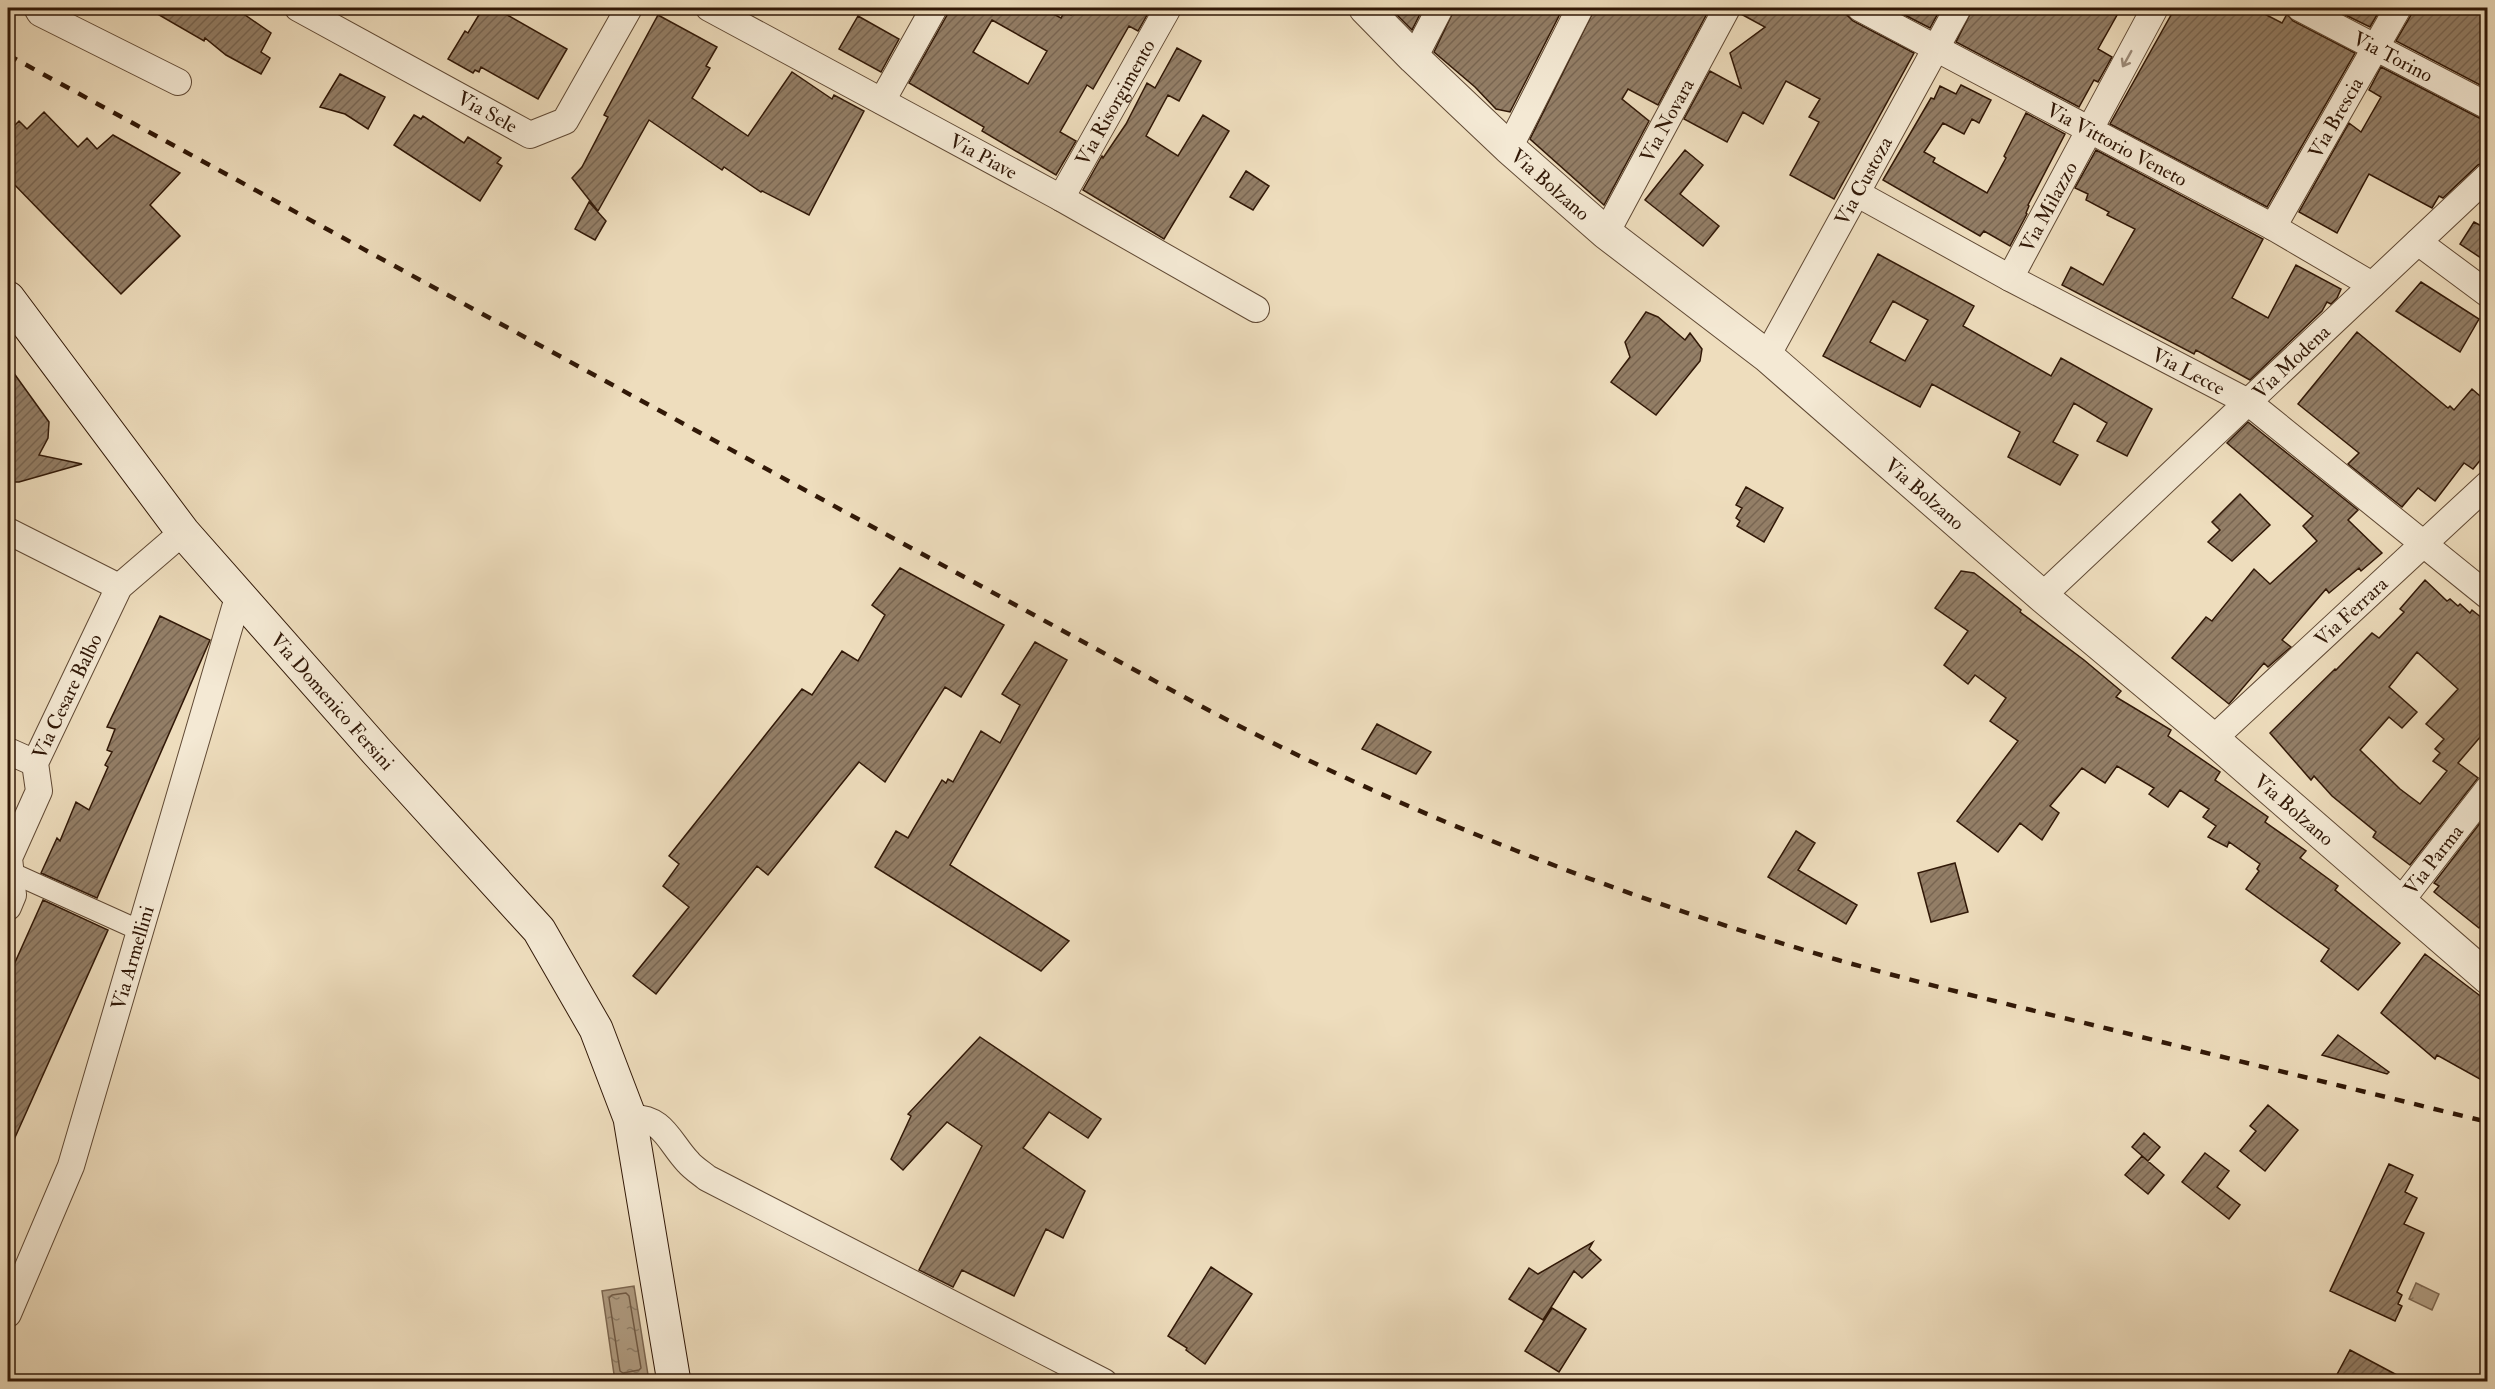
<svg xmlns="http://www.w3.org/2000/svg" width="2495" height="1389" viewBox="0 0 2495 1389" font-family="'IM FELL Double Pica',serif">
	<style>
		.water { fill: url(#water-ripples); stroke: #7c664f; stroke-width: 1.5 }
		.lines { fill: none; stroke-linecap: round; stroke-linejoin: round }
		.shore { stroke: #705943; stroke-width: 1.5 }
		.building { fill: url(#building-hatch); stroke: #311807; stroke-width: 1.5; fill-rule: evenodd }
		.pedestrian-casing { stroke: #604934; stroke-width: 22 }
		.minor-casing { stroke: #604934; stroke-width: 28 }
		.tertiary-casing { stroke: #604934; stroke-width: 34 }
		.secondary-casing { stroke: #311807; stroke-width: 35 }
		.pedestrian { stroke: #f4e9d4; stroke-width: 20 }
		.minor { stroke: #f4e9d4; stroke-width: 26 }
		.tertiary { stroke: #f4e9d4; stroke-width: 32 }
		.secondary { stroke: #f4e9d4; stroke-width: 33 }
		.rail { stroke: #311807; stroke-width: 4.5; stroke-dasharray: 10 10; stroke-linecap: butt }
		.oneway { stroke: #9c8b78 }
		.labels { text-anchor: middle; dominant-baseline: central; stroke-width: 5; stroke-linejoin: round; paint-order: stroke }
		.street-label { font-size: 20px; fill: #311807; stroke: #f4e9d4 }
	</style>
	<defs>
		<pattern id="water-ripples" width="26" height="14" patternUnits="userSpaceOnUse" patternTransform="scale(1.5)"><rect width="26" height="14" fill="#ae9a7f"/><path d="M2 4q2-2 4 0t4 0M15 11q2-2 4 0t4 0" fill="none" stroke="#8e7d66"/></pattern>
		<pattern id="building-hatch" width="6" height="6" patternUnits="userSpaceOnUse" patternTransform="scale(1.5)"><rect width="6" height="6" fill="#937e66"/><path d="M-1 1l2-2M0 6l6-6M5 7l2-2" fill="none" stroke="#796652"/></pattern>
	</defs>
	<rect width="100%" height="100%" fill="#eeddbd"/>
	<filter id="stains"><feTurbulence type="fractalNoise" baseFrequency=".00333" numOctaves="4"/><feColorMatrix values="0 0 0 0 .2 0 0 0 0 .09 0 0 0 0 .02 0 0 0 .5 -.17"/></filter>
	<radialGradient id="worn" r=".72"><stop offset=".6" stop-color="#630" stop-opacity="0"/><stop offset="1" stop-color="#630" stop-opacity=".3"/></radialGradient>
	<!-- water -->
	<path class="water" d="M2416,1283L2439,1294L2432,1310L2409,1299Z
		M634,1286L648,1375L615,1381L602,1291Z"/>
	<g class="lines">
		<!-- shore -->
		<path class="shore" d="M626,1293L629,1296L641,1368L639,1370L623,1373L620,1371L609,1298L612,1295Z"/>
	</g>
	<!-- building -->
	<path class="building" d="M147,8H235L271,33L261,52L270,58L261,74L226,55L205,38L204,41Z
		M483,8H495L567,49L538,99L481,67L479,72L475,70L473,73L448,59L465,31L468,33Z
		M951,8H1042L1061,18L1065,11L1071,15L1076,8H1151L1138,31L1129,26L1093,89L1087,85L1060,132L1076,141L1056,175L982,131L984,127L909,83ZM992,20L1047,51L1028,84L973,52Z
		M1390,8H1423L1412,30Z
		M1455,8H1563L1510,112L1496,109L1475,87L1434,52Z
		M1595,8H1710L1658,105L1628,89L1622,99L1649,121L1604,205L1530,139Z
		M1742,8H1845L1847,15L1853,21L1914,53L1834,199L1790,175L1819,122L1809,117L1820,99L1786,81L1763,124L1743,112L1727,142L1684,119L1710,71L1741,88L1730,53L1765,27L1741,14Z
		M1891,8H1941L1930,28Z
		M1973,8H2121L2098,49L2112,57L2098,82L2094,80L2079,107L1956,42Z
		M2175,8H2253L2282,23L2287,14L2293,21L2355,53L2267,207L2110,124Z
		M2331,8H2381L2370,27Z
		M2413,8H2487V80L2484,87L2396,41L2411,15Z
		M658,15L717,47L706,66L710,68L692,98L748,136L792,72L832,99L834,95L864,111L809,215L762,191L761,192L724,167L722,170L649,120L598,211L572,178L582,167L608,117L604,115Z
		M858,16L899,39L881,72L839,49Z
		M1177,48L1201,61L1179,101L1168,95L1146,136L1178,156L1203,115L1229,131L1164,239L1083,190L1102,156L1103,158L1126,124L1147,83L1155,88Z
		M2381,67L2487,122V161L2478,165L2443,198L2439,196L2432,208L2369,174L2337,233L2299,212L2349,123L2361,132L2381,97L2369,90Z
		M340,74L385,97L368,129L345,114L320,107Z
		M1961,85L1991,100L1979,123L1972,119L1964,134L1943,123L1924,152L1935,158L1933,162L1987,193L2006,158L2004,156L2026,113L2065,134L2028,205L2029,206L2026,213L2027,214L2010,246L1984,231L1980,236L1883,180L1931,98L1934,99L1940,86L1956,94Z
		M44,112L78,147L87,138L97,149L113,135L180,173L150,205L180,236L121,294L8,178V132L19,121L27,129Z
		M414,115L421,119L423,116L464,143L468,137L501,158L497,163L502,166L480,201L394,145Z
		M1685,150L1703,165L1680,194L1719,226L1703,246L1645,200Z
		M2096,150L2263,239L2232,298L2268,318L2296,265L2341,289L2337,298L2331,304L2327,302L2322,311L2250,380L2196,350L2194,354L2062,285L2071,267L2103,285L2135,229L2107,215L2109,212L2086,200L2088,194L2075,188Z
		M1246,171L1269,186L1253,210L1230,197Z
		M589,202L606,221L595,240L575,229Z
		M2474,222L2487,229V262L2460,244Z
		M1878,254L1974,306L1963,326L2051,376L2061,358L2152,409L2127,456L2097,441L2107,423L2074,403L2053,442L2078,455L2060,485L2008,457L2020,432L1932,384L1920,407L1823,356ZM1893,301L1928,320L1905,361L1870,342Z
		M2421,282L2479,319L2460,352L2396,311Z
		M1646,312L1658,317L1685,340L1690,333L1702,349L1700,361L1656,415L1611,382L1630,357L1625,342Z
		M2357,332L2448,408L2450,406L2454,410L2472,389L2487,402V452L2473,469L2464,463L2435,501L2418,488L2402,507L2348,464L2359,453L2298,404Z
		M8,365L49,422L48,438L39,455L82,464L19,482H8Z
		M2248,422L2358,510L2348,520L2382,553L2361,571L2359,568L2329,593L2326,589L2282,640L2291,647L2268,667L2264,663L2229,704L2172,658L2206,617L2212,621L2254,569L2270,584L2317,541L2303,526L2313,516L2227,443Z
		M1746,487L1783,508L1764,542L1737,526L1740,521L1736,518L1742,508L1736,505Z
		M2240,494L2270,525L2232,561L2208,542L2220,530L2212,522Z
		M900,568L1004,625L961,697L945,687L885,782L859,762L768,875L757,866L656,994L633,976L689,907L663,886L679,864L669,856L802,689L812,695L842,651L858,661L885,615L872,605Z
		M1961,571L1974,573L1982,579L2021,610L2020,612L2084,660L2121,691L2116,697L2171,730L2168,736L2220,772L2215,780L2268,817L2265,822L2306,851L2300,858L2338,886L2335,890L2400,943L2358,990L2321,961L2329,949L2246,889L2259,871L2257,869L2260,864L2229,842L2227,847L2208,837L2216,826L2203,817L2209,809L2180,790L2168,807L2149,794L2154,788L2117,766L2105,783L2082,768L2050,806L2059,813L2042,840L2020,823L1998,852L1957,821L2018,741L1990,721L2006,698L1975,675L1968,684L1944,665L1968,631L1935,608Z
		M2425,580L2447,601L2450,599L2458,606L2460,604L2470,613L2472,610L2487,622V729L2458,763L2478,778L2410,865L2373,837L2376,832L2332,796L2314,776L2311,780L2270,733L2335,669L2336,670L2372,633L2379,638L2404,612L2400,609ZM2417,652L2458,689L2426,724L2444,739L2435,749L2440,753L2433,761L2447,771L2420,804L2400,789L2360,750L2389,717L2402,728L2417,712L2389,687Z
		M160,616L210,640L97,898L41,873L57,838L60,841L76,802L89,810L108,767L105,765L112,752L107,750L115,729L107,727Z
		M1035,642L1067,660L950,865L1069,941L1041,971L875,867L896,831L908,838L942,780L946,783L948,779L953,782L981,731L1000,743L1020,705L1002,694Z
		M1377,724L1431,752L1416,774L1362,749Z
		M2487,814V917L2479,928L2434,892L2439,886L2434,883Z
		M1796,831L1815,843L1798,870L1857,905L1846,924L1768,877Z
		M1955,863L1968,912L1931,922L1918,873Z
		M43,900L108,930L8,1153V1070L13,1058L8,1055V978Z
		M2425,954L2487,1001V1083L2437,1055L2435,1059L2381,1013Z
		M2338,1035L2389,1072L2387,1074L2322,1055Z
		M980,1037L1101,1119L1088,1138L1049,1112L1023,1148L1085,1191L1063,1238L1046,1229L1014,1296L962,1270L953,1287L919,1270L982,1146L947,1122L903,1170L891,1159L911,1116L908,1114Z
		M2268,1105L2298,1130L2265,1171L2240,1151L2256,1131L2250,1126Z
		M2144,1133L2160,1147L2148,1161L2132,1147Z
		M2205,1153L2229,1171L2217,1187L2240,1205L2229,1219L2182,1182Z
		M2142,1156L2164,1175L2148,1194L2125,1175Z
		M2389,1164L2413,1175L2405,1192L2417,1198L2404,1224L2424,1233L2397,1292L2402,1295L2398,1304L2402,1306L2395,1321L2330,1291Z
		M1593,1242L1589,1249L1601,1260L1582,1278L1574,1271L1543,1320L1509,1299L1529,1268L1538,1274Z
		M1211,1267L1252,1294L1205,1364L1186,1350L1187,1348L1168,1336Z
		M1552,1308L1586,1329L1559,1372L1525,1351Z
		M2350,1350L2410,1382H2333Z"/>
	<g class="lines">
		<defs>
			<path id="pedestrian" d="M8,871L141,931"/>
			<g id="minor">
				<path d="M37,8L40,13L178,82"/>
				<path id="s1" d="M298,8L530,135L565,121L629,8"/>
				<path id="s2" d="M709,8L1061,198L1256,309"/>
				<path id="s3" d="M1860,8L2273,227L2372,285"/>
				<path id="s4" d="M2300,8L2488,106"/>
				<path d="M1414,58L1440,8"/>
				<path d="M882,101L934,8"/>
				<path d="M1509,148L1580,8"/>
				<path id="s5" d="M1858,194L2010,278L2248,402L2488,596"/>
				<path id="s6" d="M1061,198L1168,8"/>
				<path id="s7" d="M2273,227L2398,8"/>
				<path id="s8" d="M1606,233L1727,8"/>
				<path d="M2418,242L2488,294"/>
				<path id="s9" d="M2010,278L2155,8"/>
				<path id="s10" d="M1767,356L1958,8"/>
				<path d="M8,531L119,587"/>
				<path id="s11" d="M2042,596L2488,176"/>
				<path id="s12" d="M2213,739L2488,484"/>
				<path d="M8,751L35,763"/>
				<path id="s13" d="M2400,902L2488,789"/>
				<path id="s14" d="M8,907L13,895L9,858L39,791L35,763L119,587L183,532"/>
				<path d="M630,1118C663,1116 669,1142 688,1162C693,1168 701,1173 707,1178L1104,1382"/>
				<path id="s15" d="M8,1314L71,1166L239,594"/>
			</g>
			<g id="tertiary">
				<path id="s16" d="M1365,8L1414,58L1509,148L1606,233L1767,356L2042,596L2213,739L2488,978"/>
			</g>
			<g id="secondary">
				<path id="s17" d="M8,298L183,532L378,753L539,930L596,1029L630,1118L674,1382"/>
			</g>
		</defs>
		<!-- pedestrian casing -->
		<use href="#pedestrian" class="pedestrian-casing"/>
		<!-- minor casing -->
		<use href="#minor" class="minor-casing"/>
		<!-- tertiary casing -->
		<use href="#tertiary" class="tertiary-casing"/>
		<!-- secondary casing -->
		<use href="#secondary" class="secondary-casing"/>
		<!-- pedestrian -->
		<use href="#pedestrian" class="pedestrian"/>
		<!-- minor -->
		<use href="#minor" class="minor"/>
		<!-- tertiary -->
		<use href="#tertiary" class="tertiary"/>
		<!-- secondary -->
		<use href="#secondary" class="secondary"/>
		<!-- rail -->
		<path class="rail" d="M8,55L1197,704C1400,812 1617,896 1838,960C1927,985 2019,1007 2109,1029C2235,1060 2361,1091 2488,1122"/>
	</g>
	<!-- one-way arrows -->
	<defs><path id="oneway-shaft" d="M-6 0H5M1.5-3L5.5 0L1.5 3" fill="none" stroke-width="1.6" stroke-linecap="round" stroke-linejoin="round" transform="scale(1.5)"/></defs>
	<use class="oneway" href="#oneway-shaft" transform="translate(2127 59) rotate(119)"/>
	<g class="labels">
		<!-- street labels -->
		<g class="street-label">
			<text stroke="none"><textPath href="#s4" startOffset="105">Via Torino</textPath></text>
			<text stroke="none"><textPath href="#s6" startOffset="110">Via Risorgimento</textPath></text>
			<text stroke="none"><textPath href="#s1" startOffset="216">Via Sele</textPath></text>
			<text stroke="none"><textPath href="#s7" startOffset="126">Via Brescia</textPath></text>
			<text stroke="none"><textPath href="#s8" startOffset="128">Via Novara</textPath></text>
			<text stroke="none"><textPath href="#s3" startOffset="291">Via Vittorio Veneto</textPath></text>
			<text stroke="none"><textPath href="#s2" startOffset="312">Via Piave</textPath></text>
			<text stroke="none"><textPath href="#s10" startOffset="200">Via Custoza</textPath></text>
			<text stroke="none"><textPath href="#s16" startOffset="256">Via Bolzano</textPath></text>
			<text stroke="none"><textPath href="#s9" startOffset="81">Via Milazzo</textPath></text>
			<text stroke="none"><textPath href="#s11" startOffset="342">Via Modena</textPath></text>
			<text stroke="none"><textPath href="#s5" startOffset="375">Via Lecce</textPath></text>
			<text stroke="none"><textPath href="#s16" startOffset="742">Via Bolzano</textPath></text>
			<text stroke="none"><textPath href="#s12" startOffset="188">Via Ferrara</textPath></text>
			<text stroke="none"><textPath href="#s14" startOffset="226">Via Cesare Balbo</textPath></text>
			<text stroke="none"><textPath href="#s17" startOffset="518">Via Domenico Fersini</textPath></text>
			<text stroke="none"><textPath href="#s16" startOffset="1228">Via Bolzano</textPath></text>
			<text stroke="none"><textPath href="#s13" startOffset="54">Via Parma</textPath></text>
			<text stroke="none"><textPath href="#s15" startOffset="378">Via Armellini</textPath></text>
		</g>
	</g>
	<!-- margin -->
	<rect width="2495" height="1389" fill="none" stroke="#eeddbd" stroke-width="30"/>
	<rect x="9" y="9" width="2477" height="1371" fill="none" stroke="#311807" stroke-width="3"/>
	<rect x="15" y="15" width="2465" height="1359" fill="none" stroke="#311807" stroke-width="1.5"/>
	<rect width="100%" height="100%" filter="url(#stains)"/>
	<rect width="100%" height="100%" fill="url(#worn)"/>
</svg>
